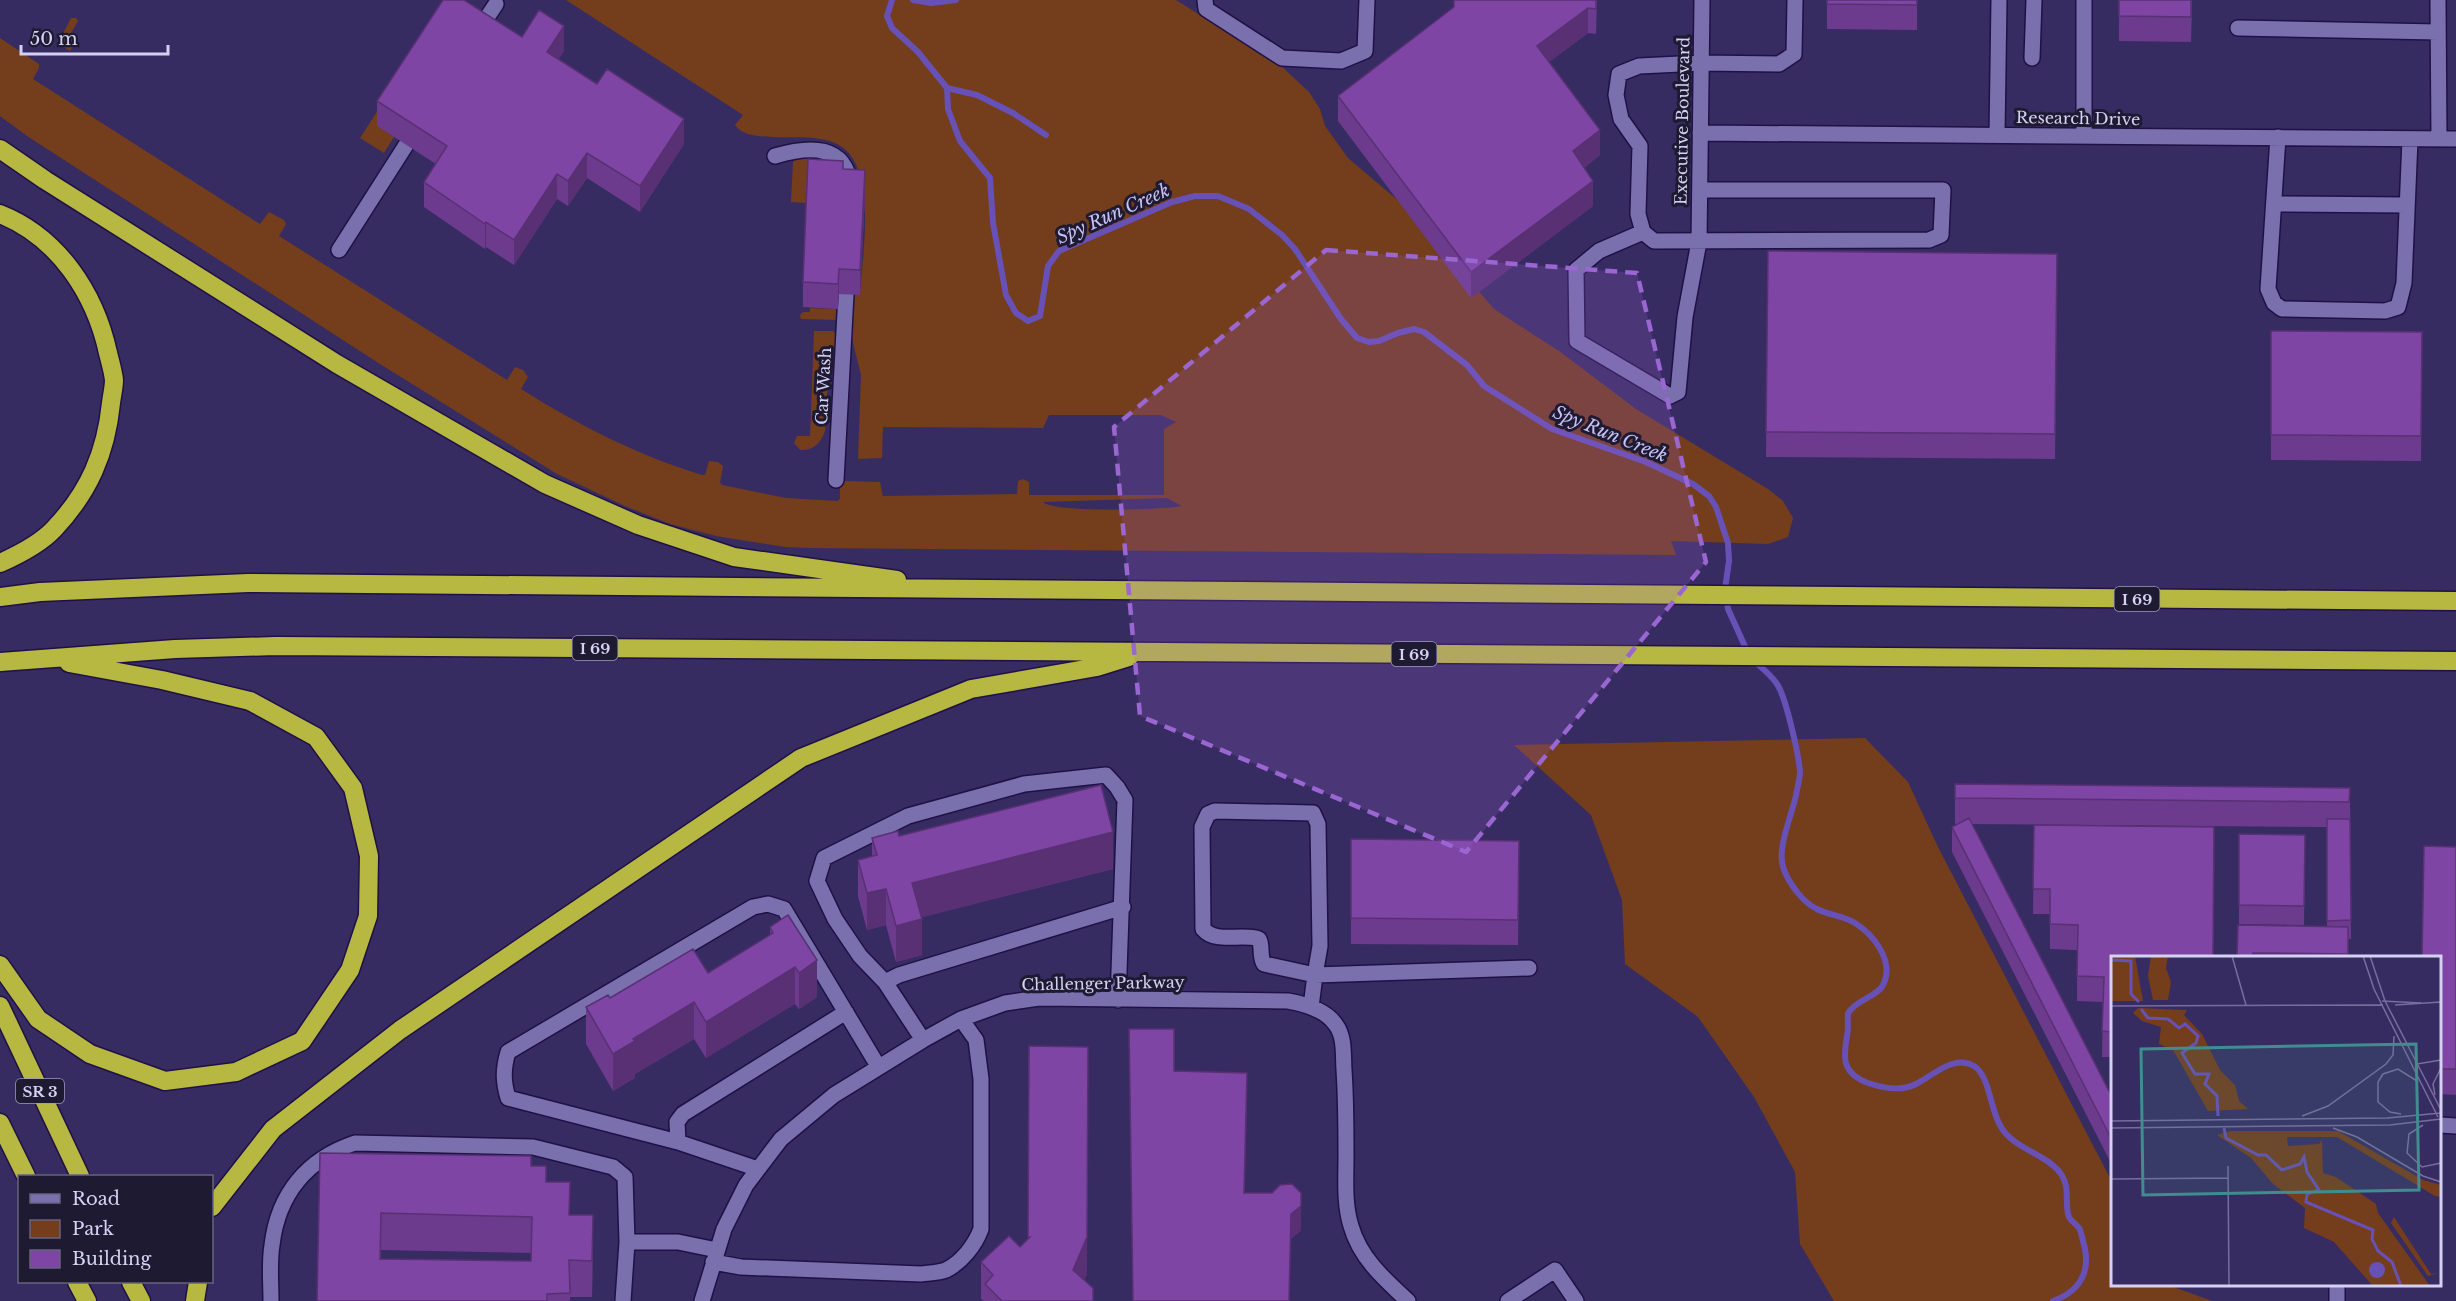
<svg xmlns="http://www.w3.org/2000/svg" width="2456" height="1301" viewBox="0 0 2456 1301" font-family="'Libre Baskerville',serif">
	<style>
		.green { fill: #743d1c; fill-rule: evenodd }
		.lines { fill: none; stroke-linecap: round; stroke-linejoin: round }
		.stream { stroke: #6751b6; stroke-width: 6 }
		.minor-casing { stroke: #1f1146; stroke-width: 18 }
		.highway-casing { stroke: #1f1146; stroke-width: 21 }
		.minor { stroke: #7970ad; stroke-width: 15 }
		.highway { stroke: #b7b842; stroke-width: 18 }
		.wall { fill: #6c3b8d; fill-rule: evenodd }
		.shaded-wall { fill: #583073 }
		.building { fill: #7e45a4; stroke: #583073; stroke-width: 1.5; fill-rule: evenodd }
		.marked { fill: #9a66d1; fill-opacity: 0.2; stroke: #9a66d1; stroke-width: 4.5; stroke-dasharray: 12 8; stroke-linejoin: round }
		.labels { text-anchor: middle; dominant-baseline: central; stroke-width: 6; stroke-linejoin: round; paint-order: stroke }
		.shield { fill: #1e1a32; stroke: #9d9ab9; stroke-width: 1.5 }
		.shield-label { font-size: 15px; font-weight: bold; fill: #d4d1f3 }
		.street-label { font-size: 16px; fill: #d4d1f3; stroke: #1e1a32 }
		.water-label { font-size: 18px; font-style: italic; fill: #c7c1f6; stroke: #1e1a32 }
		.inset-river { fill: none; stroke: #6751b6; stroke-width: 3 }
		.inset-road { fill: none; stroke: #766e9c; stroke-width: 1.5 }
		.view { fill: #408d8f; fill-opacity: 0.15; stroke: #408d8f; stroke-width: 3 }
		.inset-edge { fill: none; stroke: #d4d1f3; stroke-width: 3 }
	</style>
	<rect width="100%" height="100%" fill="#372c62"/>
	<!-- green -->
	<path class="green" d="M566,0H1176L1280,65L1309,92L1320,109L1325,126L1348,158L1407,208L1494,309L1559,351L1636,409L1768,489L1783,501L1793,518L1788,537L1768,544L1671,541L1676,555L809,548L785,547L716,536L670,524L625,506L557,474L380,364L27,136L0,116V38L39,64V68L33,79L260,224L269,212L284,220L286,224L279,236L507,380L515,367L523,370L528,377L521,389C580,426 635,454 702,475H705L709,461L718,462L723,466L720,483L722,485L786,498L837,501L840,499V484L844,481L880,482L883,496L1017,494L1018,481L1023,479L1029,482V495H1164V429L1176,422L1161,415H1049L1043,428L883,427L882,458L858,459L861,375L851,335L853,294H860C862,256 879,164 837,144C819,135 793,138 773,137C760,136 744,137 735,125L743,115ZM1167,498L1182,506C1163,510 1053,513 1043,502Z
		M71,18H76L78,21L71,33L78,39L70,51L62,46L59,41Z
		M400,76L378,126L394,137L384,153L360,138Z
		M797,158L828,161L808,203L791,202L793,162Z
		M810,308L838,309L839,320L801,319L800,315L803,312H810Z
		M814,331H833L839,338L829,363L825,431C821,443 813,451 800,450L794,443L797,436H810Z
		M1865,738L1908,782L1938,847L2112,1182V1284L2168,1285L2212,1301H1834L1800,1244L1795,1172L1754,1097L1698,1017L1625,964L1622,900L1591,815L1514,745Z"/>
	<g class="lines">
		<!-- stream -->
		<path class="stream" d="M892,0L887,16L892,28L918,52L947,88L977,95L1013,113L1046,135
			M913,0L931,3L956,0
			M947,88L948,109L960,141L990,178L993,223L1006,295L1016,313L1028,321L1040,316L1048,266L1059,251L1172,202L1195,196H1218L1249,209L1282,235L1295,249L1341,319L1357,338L1369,342L1379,341L1398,333L1414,329L1424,332L1467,365L1484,386L1552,429L1646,462L1693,484L1709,496L1716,507L1728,543L1729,561L1725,589L1728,609L1748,653
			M1754,661C1762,668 1771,675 1777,684C1786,697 1799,756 1800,772C1800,779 1797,788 1796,795C1792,815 1777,847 1783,867C1788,882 1802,902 1817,909C1828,915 1845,916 1855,923C1874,935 1895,962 1883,985C1878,996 1856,1000 1848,1013C1847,1020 1849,1028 1847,1036C1843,1059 1842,1073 1868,1083C1883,1088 1901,1092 1916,1084C1933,1076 1953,1054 1974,1066C1990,1076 1990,1110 2001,1127C2015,1150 2046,1153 2061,1174C2070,1187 2065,1200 2068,1214C2069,1221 2075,1222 2079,1228C2081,1231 2082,1237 2083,1241C2092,1270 2081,1291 2053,1301"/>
		<defs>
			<path id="minor" d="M1205,0L1206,9L1282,58L1341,61L1365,51L1367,0
				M2084,0V136
				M2438,0L2439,139
				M2238,28L2438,32
				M478,31L496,4
				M2032,58L2034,0
				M1700,133L2456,139
				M1997,135L1999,0
				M2278,137L2268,289L2274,303L2282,309L2385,311L2398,307L2404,283L2410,139
				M775,156C809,146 846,143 851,188
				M1700,190H1943L1941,235L1929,240L1654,241L1643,232L1638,214L1640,146L1621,119L1616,95L1619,74L1639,66L1701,63L1779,64L1794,54L1795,0
				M2274,204L2407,205
				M1643,232L1599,251L1576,270L1577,341L1670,396L1678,392L1685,317L1699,242L1702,0
				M339,250L406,145
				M836,480L846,294
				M1215,811L1313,813L1318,824L1320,946L1315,975L1264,964C1259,956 1263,947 1259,939C1242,933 1216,944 1203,929L1202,827L1208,814Z
				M885,982L899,975L1123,907
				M1311,1007L1315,975L1529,968
				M923,1040L885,982L860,956L835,919L817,881L824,858L908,816L1024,784L1106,775L1117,787L1125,800L1118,1000
				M2440,1125L2456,1126
				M678,1142L677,1122L683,1114L846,1012
				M758,1169L678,1142L508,1098C503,1081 503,1069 508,1052L753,907L768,904L784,909L878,1066
				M713,1262L741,1267L921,1274C928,1273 938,1273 946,1270C962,1262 975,1245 981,1229V1079L976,1040L961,1019
				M271,1301C271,1283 269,1263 272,1245C278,1194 307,1159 355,1143L533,1147L613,1167L625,1177L627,1242H678L717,1250
				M623,1301L627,1242
				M702,1301L724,1229L746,1185L781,1139L834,1095L923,1040L961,1019L1005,1003L1039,998L1288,1001C1305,1004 1326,1010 1336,1025C1345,1037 1343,1056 1344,1070C1346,1099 1346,1128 1346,1157C1346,1179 1344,1204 1351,1226C1360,1258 1384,1279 1408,1301
				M1508,1301L1555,1270L1576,1301
				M2337,1301V1284"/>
			<path id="highway" d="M0,149L45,180L337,364L545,484L638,525L734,557L897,580
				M0,214C58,237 95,293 108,353C110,361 113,371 114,380C114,387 112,395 111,403C106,453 89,492 54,529C40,544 18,555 0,563
				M0,597L40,592L248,583L2456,601
				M0,662L175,649L275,646L2456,661
				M0,965L38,1019L90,1054L165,1081L236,1072L302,1041L350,970L368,916L369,856L353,788L316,737L250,701L162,680L69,663
				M0,1006L80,1176
				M0,1123L26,1176
				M212,1207L273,1129L400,1030L801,758L971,689L1097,667L1129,657
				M77,1282L87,1301
				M131,1282L141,1301
				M195,1301L198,1282"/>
		</defs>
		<!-- minor casing -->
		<use href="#minor" class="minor-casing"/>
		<!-- highway casing -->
		<use href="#highway" class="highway-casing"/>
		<!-- minor -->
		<use href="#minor" class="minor"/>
		<!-- highway -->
		<use href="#highway" class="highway"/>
	</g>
	<!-- wall -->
	<path class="wall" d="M1597,0L1596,34L1588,33L1549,62L1600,155L1584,168L1593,206L1471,298L1338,121V96L1454,7Z
		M1827,0H1917V30L1827,29Z
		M2119,0H2192L2191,42L2119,41Z
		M522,37L564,51L558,59L684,144L640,212L587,178L568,206L557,199L514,265L486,247L485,249L424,207V182L436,164L377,126V101Z
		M843,169L865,195L860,295L839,294L838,309L803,307V282Z
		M1768,251L2057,254L2055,459L1766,457Z
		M2271,331L2422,332L2421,461L2271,460Z
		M1955,784L2350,788L2351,939H2348V957H2237L2327,926V827L1971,824L2112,1097V1165L1952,852V827L1958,824H1955Z
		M2034,825L2112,957V1057H2102L2103,1002L2077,1001V950L2050,949V914H2033Z
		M2239,834L2305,835L2304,925L2239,924Z
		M899,836L1113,869L921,917L922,955L896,962L886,925L867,930L858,896V860L872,856V838Z
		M1351,839L1519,841L1518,945L1351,944Z
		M2456,847V1095L2439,1094V957Z
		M770,927L817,997L799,1009L795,1004L706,1058L694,1039L635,1074V1078L613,1091L586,1044V1007L610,998L708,973L770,935Z
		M1029,1046L1087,1274L1084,1280L1093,1301H984L981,1299V1262L1020,1247L1028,1239Z
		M320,1153L531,1166L546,1182L570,1215L593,1252L592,1297H570V1301H317ZM381,1250L531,1253V1261L381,1259Z"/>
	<!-- shaded-wall -->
	<path class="shaded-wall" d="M1588,8V33L1537,71V46Z
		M564,26V51L547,77V52Z
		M684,119V144L640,212V186Z
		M1600,130V155L1573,176V151Z
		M587,153V178L568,206V181Z
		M865,170V195L860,295V270Z
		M557,174V199L514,265V240Z
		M1593,181V206L1471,298V272Z
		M486,222V247L485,249V224Z
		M839,269V294L838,309V284Z
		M1113,832V869L912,920V883Z
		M886,889V925L867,930V893Z
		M922,919V955L896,962V926Z
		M817,960V997L799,1009V973Z
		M795,967V1004L706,1058V1022Z
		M694,1002V1039L635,1074V1078L613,1091V1054L633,1039Z
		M1088,1047L1087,1274L1075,1301L1073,1270Z
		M1247,1073V1098L1244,1218V1193Z
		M1301,1206V1231L1291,1239L1289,1301L1291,1214Z
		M593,1215V1252L592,1297V1261Z"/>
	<!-- building -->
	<path class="building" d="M443,0H464L522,37L539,10L564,26L547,52L597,84L607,69L684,119L640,186L587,153L568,181L557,174L514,240L486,222L485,224L424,182L447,146L377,101Z
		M1454,0H1596V9L1588,8L1537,46L1600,130L1573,151L1593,181L1471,272L1338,96L1454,7Z
		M1827,0H1917V5L1827,4Z
		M2119,0H2191V17L2119,16Z
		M808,159L843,161V169L865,170L860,270L839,269L838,284L803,282Z
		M1768,251L2057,254L2055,434L1766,432Z
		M2271,331L2422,332L2421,436L2271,435Z
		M1955,784L2350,788L2349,802L1955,798Z
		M1101,785L1113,832L912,883L922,919L896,926L886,889L867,893L858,860L877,855L872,838L898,831L899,836Z
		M1969,818L2112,1097V1140L1952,827Z
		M2327,819H2350L2351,920L2327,921Z
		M2034,825L2214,827L2213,957H2112V1032L2102,1031L2104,977L2077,976L2078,925L2050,924V889H2033Z
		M2239,834L2305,835L2304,906L2239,905Z
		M1351,839L1519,841L1518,920L1351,918Z
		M2424,846L2456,847V1069H2439V957H2422Z
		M788,915L817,960L799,973L795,967L706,1022L694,1002L633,1039L635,1041L613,1054L586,1007L608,995L610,998L693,949L708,973L773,933L770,927Z
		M2238,925L2348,927V954L2253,953V957H2237Z
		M1129,1029H1174V1071L1247,1073L1244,1193H1272L1280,1185L1292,1184L1301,1193V1206L1291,1214L1289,1301H1133Z
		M1029,1046L1088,1047L1087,1237L1073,1270L1093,1288V1301H1002L985,1284L993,1275L981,1262L1009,1236L1020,1247L1030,1237H1028Z
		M320,1153L531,1156V1166H546V1182H570L569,1215H593L592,1261L569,1260L570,1293L547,1294V1301H317ZM381,1213L532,1217L531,1261L380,1259Z"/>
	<!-- marked area -->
	<path class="marked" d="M1326,250L1637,273L1706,562L1466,852L1140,716L1114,427Z"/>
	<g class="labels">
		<!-- shield labels -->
		<g class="shield">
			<rect x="2114.5" y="587" width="45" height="24" rx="4.5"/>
			<rect x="572.5" y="636" width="45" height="24" rx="4.5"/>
			<rect x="1391.5" y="642" width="45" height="24" rx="4.5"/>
			<rect x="16" y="1079" width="48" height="24" rx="4.5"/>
		</g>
		<g class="shield-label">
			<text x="2137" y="599">I 69</text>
			<text x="595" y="648">I 69</text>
			<text x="1414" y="654">I 69</text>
			<text x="40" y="1091">SR 3</text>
		</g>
		<!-- street labels -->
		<g class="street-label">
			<text transform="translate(2078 118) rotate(1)">Research Drive</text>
			<text transform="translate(1682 121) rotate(-89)">Executive Boulevard</text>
			<text transform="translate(823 386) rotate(-87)">Car Wash</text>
			<text transform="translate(1103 983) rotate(-1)">Challenger Parkway</text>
		</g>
		<!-- water labels -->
		<g class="water-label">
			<text transform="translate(1113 214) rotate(-24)">Spy Run Creek</text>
			<text transform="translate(1610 434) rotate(22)">Spy Run Creek</text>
		</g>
	</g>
	<!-- overview -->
	<g transform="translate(2111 956)">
		<rect width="330" height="330" fill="#372c62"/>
		<path d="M0,0H24L32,45H0ZM40,0H57L55,12L60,26L57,44H42L37,20ZM27,52L76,54L73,59L91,78L109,114L124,129L128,145L137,153L97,155L62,94L48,88L50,71L31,65L22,57ZM119,175H227L312,224L330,229V241L324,240L226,181H176L177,190L208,188L211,184L212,217L225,221L265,248L267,257L319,330H262L223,286L193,272L194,252L162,228L140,202L106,179ZM283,261L320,318L328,317L317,320L280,267Z" fill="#743d1c"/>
		<path d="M258 314a8 8 0 1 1 16 0a8 8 0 1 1-16 0Z" fill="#6751b6"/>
		<path class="inset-river" d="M0,4L20,5V38L28,46M30,53L37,62L57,63L68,72L74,68L87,80L85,87L71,97L84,118H98L94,128L106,140L107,160M113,172L115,182L147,199H155L171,214L189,208L193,201L196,216L208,234L196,238L195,246L262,274L261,283L267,295L281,306L290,330"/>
		<path class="inset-road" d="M121,0L135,49M252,0L263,33L327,161M259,0L274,45L330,154M271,45L310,47M284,49L330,46M0,50L272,49M306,108L330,104M324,139L322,128L330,112M290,158L279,156L267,146V126L272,118L287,113L306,125M191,160L217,150L275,108L282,99L283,80M0,165L276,162L330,157M312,169L298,178L296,197L311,211L330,207M0,172L279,169L330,163M222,172L246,181L312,220L330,226M117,210L118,330M0,223L117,222"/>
		<path class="view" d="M305,88L308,234L32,239L30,93Z"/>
		<rect width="330" height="330" class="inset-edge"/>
	</g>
	<!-- legend -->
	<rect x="18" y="1175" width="195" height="108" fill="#1e1a32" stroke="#67637f" stroke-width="1.5"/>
	<rect x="30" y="1194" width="30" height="9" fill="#7970ad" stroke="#67637f" stroke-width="1.5"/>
	<text x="72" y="1205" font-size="18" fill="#d4d1f3">Road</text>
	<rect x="30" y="1220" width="30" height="18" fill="#743d1c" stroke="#67637f" stroke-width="1.5"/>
	<text x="72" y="1235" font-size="18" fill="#d4d1f3">Park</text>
	<rect x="30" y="1250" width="30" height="18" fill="#7e45a4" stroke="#67637f" stroke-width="1.5"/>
	<text x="72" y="1265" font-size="18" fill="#d4d1f3">Building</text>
	<!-- scale -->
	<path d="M21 45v9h147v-9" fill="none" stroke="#d4d1f3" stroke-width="3"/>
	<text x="30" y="45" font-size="18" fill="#d4d1f3" stroke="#1e1a32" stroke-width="4.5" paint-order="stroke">50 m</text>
</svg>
